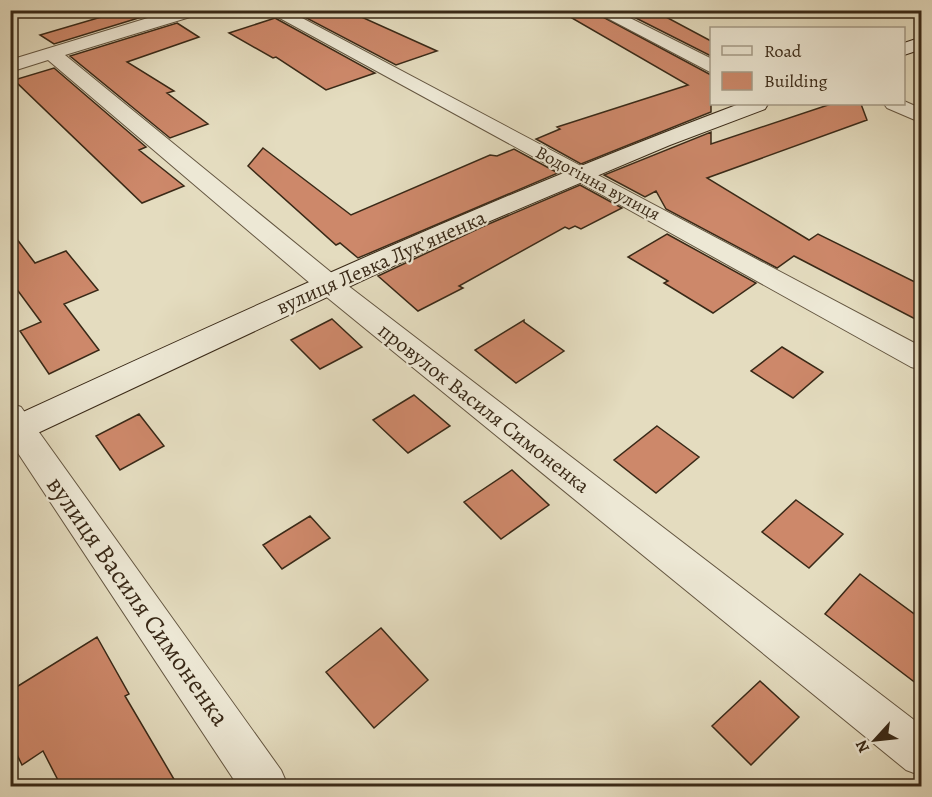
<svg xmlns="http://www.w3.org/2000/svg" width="932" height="797" viewBox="0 0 932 797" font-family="Alegreya,serif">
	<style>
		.building { fill: #cd886a; stroke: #392917; stroke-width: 1.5 }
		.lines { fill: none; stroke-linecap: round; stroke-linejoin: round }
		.street-casing { stroke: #645641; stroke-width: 2 }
		.secondary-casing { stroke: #392917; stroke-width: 2 }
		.street { fill: #ede8d5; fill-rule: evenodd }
		.secondary { fill: #ede8d5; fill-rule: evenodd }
		.labels { text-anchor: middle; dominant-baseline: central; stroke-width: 4.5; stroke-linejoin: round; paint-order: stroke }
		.far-street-label { font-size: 18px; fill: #392917; stroke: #ede8d5 }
		.street-label { font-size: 21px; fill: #392917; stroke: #ede8d5 }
		.near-street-label { font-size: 26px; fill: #392917; stroke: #ede8d5 }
	</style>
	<rect width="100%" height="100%" fill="#e4dcbf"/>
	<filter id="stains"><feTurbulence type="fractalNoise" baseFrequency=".00333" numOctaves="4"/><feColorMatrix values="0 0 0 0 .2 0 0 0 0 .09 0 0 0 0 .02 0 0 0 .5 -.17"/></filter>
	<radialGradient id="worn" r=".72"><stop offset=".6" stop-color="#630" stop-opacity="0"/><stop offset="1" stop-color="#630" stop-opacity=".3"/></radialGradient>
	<!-- building -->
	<path class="building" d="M125,10L158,12L54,44L40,35Z
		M298,10H346L437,51L396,65L295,12Z
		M558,10H590L711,75V112L581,164L536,139L560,129L557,127L688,85Z
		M620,10H653L711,41V56Z
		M275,18L375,73L326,90L276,57L273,58L229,33Z
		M177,23L199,37L127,62L174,91L167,93L208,124L170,138L70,56Z
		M54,68L146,147L139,150L184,186L142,203L14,80Z
		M831,104H861L867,120L707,178L809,240L818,234L921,285V322L794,256L777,268L666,209L656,191L645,197L604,175L711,132V144Z
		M263,148L351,215L490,155L497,156L514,149L558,173L358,258L340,243L336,245L248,166Z
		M580,185L622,208L581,229L575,226L569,229L565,227L459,286L463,288L418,311L378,276L484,226Z
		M10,230L35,263L66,251L98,290L64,304L99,350L49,374L20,331L41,322L10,280Z
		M667,234L756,283L713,313L664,283L668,281L628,257Z
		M332,319L362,347L320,369L291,340Z
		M524,320V322L564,351L516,383L475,350Z
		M782,347L823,372L793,398L751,371Z
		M414,395L450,426L408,453L373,420Z
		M139,414L164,446L120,470L96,436Z
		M657,426L699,457L656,493L614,460Z
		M512,470L549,505L501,539L464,502Z
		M796,500L843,534L809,568L762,532Z
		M310,516L330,538L282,569L263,545Z
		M860,574L921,619V687L825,614Z
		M381,628L428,680L374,728L326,672Z
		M97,637L129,694L125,696L178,786H61L43,751L22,765L10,740V691Z
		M760,681L799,717L751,765L712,726Z"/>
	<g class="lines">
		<defs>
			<path id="street" d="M174,10H202L200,14L65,55L338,278L922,726V776L906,770L318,290L48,60L10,72V60Z
				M265,10H287L922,347V370L911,367L572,178Z
				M592,10H614L712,59V73Z
				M904,101L922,109V123L887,108L884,104H904Z
				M10,403L21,407L281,770L288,786H238L10,441Z"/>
			<path id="secondary" d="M922,37V49L904,55V43Z
				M739,104H768L765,109L670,145L483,224L10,446V418C251,307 491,197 739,104Z"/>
		</defs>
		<!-- street casing -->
		<use href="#street" class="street-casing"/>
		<!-- secondary casing -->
		<use href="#secondary" class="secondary-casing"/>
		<!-- street -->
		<use href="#street" class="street"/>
		<!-- secondary -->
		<use href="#secondary" class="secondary"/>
	</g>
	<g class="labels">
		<!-- far-street labels -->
		<g class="far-street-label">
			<text transform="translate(598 183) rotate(28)">Водогінна вулиця</text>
		</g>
		<!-- street labels -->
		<g class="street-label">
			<text transform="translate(381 262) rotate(-24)">вулиця Левка Лукʼяненка</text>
			<text transform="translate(484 408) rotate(38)">провулок Василя Симоненка</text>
		</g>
		<!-- near-street labels -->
		<g class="near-street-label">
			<text transform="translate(138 601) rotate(55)">вулиця Василя Симоненка</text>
		</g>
	</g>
	<!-- margin -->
	<rect width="932" height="797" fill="none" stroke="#e4dcbf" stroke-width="36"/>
	<rect x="12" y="12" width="908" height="773" fill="none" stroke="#392917" stroke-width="3"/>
	<rect x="18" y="18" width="896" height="761" fill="none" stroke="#392917" stroke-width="1.5"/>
	<!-- legend -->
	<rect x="710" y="27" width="195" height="78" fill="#ede8d5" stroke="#a59c89" stroke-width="1.5"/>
	<rect x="722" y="46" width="30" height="9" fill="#ede8d5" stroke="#a59c89" stroke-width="1.5"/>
	<text x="764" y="57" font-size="18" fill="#392917">Road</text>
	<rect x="722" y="72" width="30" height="18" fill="#cd886a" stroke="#a59c89" stroke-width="1.5"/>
	<text x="764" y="87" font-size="18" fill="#392917">Building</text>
	<!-- north arrow -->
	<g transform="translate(875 740) rotate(243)" stroke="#ede8d5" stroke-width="4.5" paint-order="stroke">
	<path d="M0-4.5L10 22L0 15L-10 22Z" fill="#392917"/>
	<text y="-9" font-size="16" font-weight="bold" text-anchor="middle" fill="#392917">N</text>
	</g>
	<rect width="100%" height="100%" filter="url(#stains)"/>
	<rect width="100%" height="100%" fill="url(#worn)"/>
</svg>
